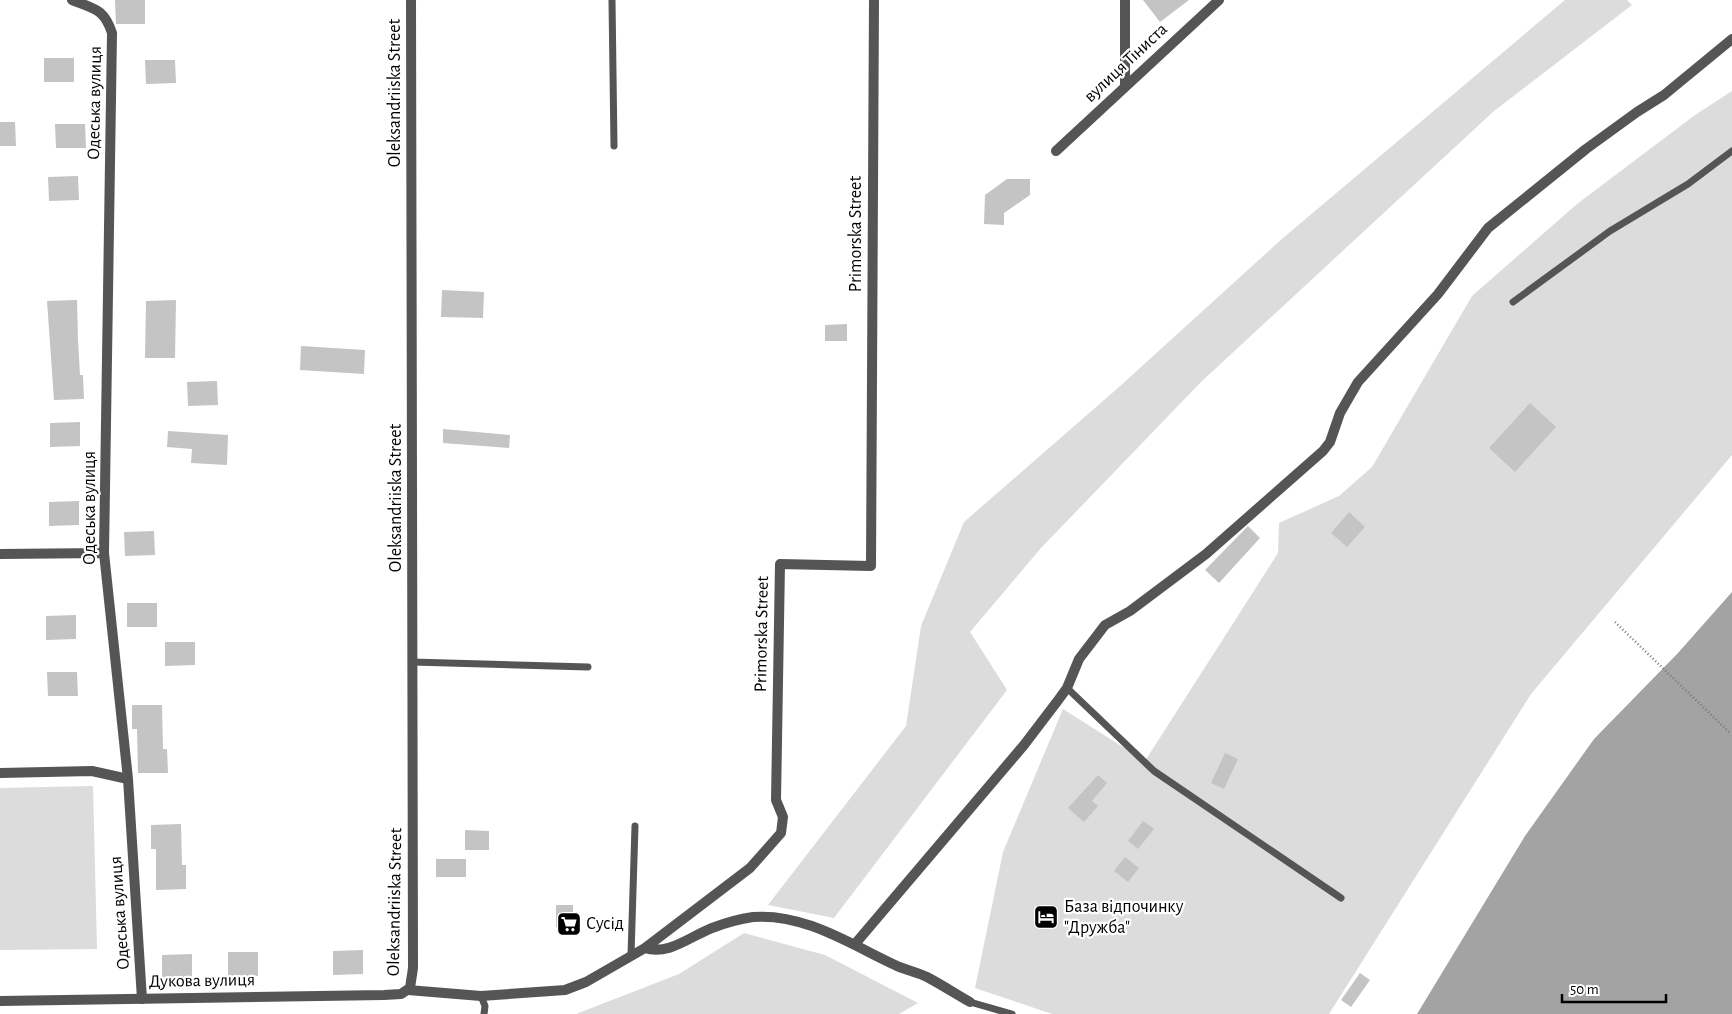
<svg xmlns="http://www.w3.org/2000/svg" width="1732" height="1014" viewBox="0 0 1732 1014" font-family="'Alegreya Sans',sans-serif">
	<style>
		.green { fill: #dcdcdc }
		.water { fill: #a3a3a3 }
		.building { fill: #c4c4c4 }
		.lines { fill: none; stroke-linecap: round; stroke-linejoin: round }
		.path { stroke: #777; stroke-width: 2.5; stroke-dasharray: 1 2.5; stroke-linecap: butt }
		.service { stroke: #555; stroke-width: 7 }
		.minor { stroke: #555; stroke-width: 10 }
		.tertiary { stroke: #555; stroke-width: 10 }
		.labels { text-anchor: middle; dominant-baseline: central; stroke-width: 4.5; stroke-linejoin: round; paint-order: stroke }
		.street-label { font-size: 18px; fill: #000; stroke: #fff }
		.poi-label { font-size: 18px; fill: #000; stroke: #fff; text-anchor: start }
	</style>
	<rect width="100%" height="100%" fill="#fff"/>
	<!-- green -->
	<path class="green" d="M1565,0H1627L1632,5L1494,111L1201,382L1041,548L970,632L1007,690L834,918L768,905L906,726L921,626L964,522L1119,387L1283,238Z
		M1732,91V455L1531,694L1329,1014H1052L975,988L1003,852L1063,709L1145,761L1278,553L1279,523L1339,496L1372,467L1472,296L1577,204L1695,115Z
		M93,786L97,949L0,950V788Z
		M744,933L825,955L918,1003L899,1014H576L679,974Z"/>
	<!-- water -->
	<path class="water" d="M1732,592V1014H1417L1525,836L1594,739L1678,653Z"/>
	<!-- building -->
	<path class="building" d="M115,0H145V24H116Z
		M1143,0H1189L1160,22Z
		M44,58H74V82H44Z
		M145,60H175L176,83L146,84Z
		M0,122H15L16,146H0Z
		M55,124H85L86,148H56Z
		M78,176L79,200L49,201L48,177Z
		M1007,179H1030V195L1004,213V225L984,224L985,195Z
		M442,290L484,292L483,318L441,317Z
		M77,300L78,340L80,375H83L84,399L54,400L47,301Z
		M176,300L175,358H145L146,301Z
		M847,324V341H825V325Z
		M301,346L365,350L364,374L300,370Z
		M217,381L218,405L188,406L187,382Z
		M1530,403L1556,427L1515,472L1489,448Z
		M80,422V446L50,447V423Z
		M443,429L510,435L509,448L443,443Z
		M168,431L228,435L227,465L191,463L192,449L167,447Z
		M79,501V525L49,526V502Z
		M1349,512L1365,527L1347,547L1331,533Z
		M1248,526L1260,538L1219,583L1205,570Z
		M154,531L155,555L125,556L124,532Z
		M127,603H157V627H127Z
		M76,615V639L46,640V616Z
		M165,642H195V665L165,666Z
		M47,672H77L78,696H48Z
		M132,705H162L163,749H167L168,773H138L137,729H132Z
		M1225,753L1238,759L1224,789L1211,783Z
		M1098,775L1107,783L1092,801L1098,806L1084,822L1068,808Z
		M1143,821L1154,829L1138,849L1128,841Z
		M181,824L182,865H186V889L156,890V849H151V825Z
		M465,830L489,831V850H465Z
		M1125,857L1139,868L1128,882L1114,871Z
		M436,859H466V877H436Z
		M556,905H573V927H556Z
		M363,950V974L333,975V951Z
		M228,952H258V976H228Z
		M192,954V978H162V955Z
		M1360,973L1370,980L1351,1007L1341,1000Z"/>
	<g class="lines">
		<!-- path -->
		<path class="path" d="M1615,622L1729,732"/>
		<!-- service -->
		<path class="service" d="M612,0L614,146
			M1513,302L1610,231L1688,184L1732,151
			M412,662L588,667
			M1067,688L1154,771L1341,898
			M631,955L635,826
			M481,996L485,1006L484,1014
			M970,1002L1012,1014"/>
		<!-- minor -->
		<path class="minor" d="M72,0C95,9 104,9 112,33L104,553L128,779L142,999
			M874,0L871,566L780,564L776,800L783,817L781,833L750,868L645,948C668,956 691,936 712,928C725,923 739,919 753,917C804,913 850,944 895,965C905,970 917,972 927,977C942,985 956,994 970,1002
			M1125,86V0
			M1056,151L1219,0
			M0,554L104,553
			M0,773L92,771L128,779
			M855,944L1024,745L1059,699L1067,688L1079,659L1105,625L1130,611L1206,554L1323,451L1330,442L1340,413L1358,382L1438,294L1488,228L1586,149L1637,112L1664,95L1732,39
			M408,990L481,996L565,990L586,982L645,948"/>
		<!-- tertiary -->
		<path class="tertiary" d="M0,1001L384,995L401,994L410,988L413,968L411,0"/>
	</g>
	<!-- icons -->
	<defs>
		<symbol id="hotel-square" viewBox="-11 -11 22 22"><rect x="-9" y="-9" width="18" height="18" rx="4" fill="#000" stroke="#fff"/><path d="M-6-4.5h1.5V1H6V5H4.5V3h-9V5H-6ZM-4 0a1.8 1.8 0 1 1 3.6 0ZM.5 0V-2.5h3Q6-2.5 6 0Z" fill="#fff"/></symbol>
		<symbol id="supermarket-square" viewBox="-11 -11 22 22"><rect x="-9" y="-9" width="18" height="18" rx="4" fill="#000" stroke="#fff"/><path d="M-6-5.5h2.5l.6 2H6L4.5 2H-2.5L-4.4-4H-6ZM-1.5 3.2a1.3 1.3 0 1 0 .1 0ZM3 3.2a1.3 1.3 0 1 0 .1 0Z" fill="#fff"/></symbol>
	</defs>
	<g fill-rule="evenodd">
		<use href="#hotel-square" x="1032" y="903" width="28" height="28"/>
		<use href="#supermarket-square" x="555" y="910" width="28" height="28"/>
	</g>
	<g class="labels">
		<!-- street labels -->
		<g class="street-label">
			<text transform="translate(1126 63) rotate(-43)">вулиця Тіниста</text>
			<text transform="translate(395 93) rotate(-90)">Oleksandriiska Street</text>
			<text transform="translate(95 103) rotate(-89)">Одеська вулиця</text>
			<text transform="translate(856 234) rotate(-90)">Primorska Street</text>
			<text transform="translate(396 498) rotate(-90)">Oleksandriiska Street</text>
			<text transform="translate(90 508) rotate(-90)">Одеська вулиця</text>
			<text transform="translate(762 634) rotate(-89)">Primorska Street</text>
			<text transform="translate(395 902) rotate(-89)">Oleksandriiska Street</text>
			<text transform="translate(120 913) rotate(-94)">Одеська вулиця</text>
			<text transform="translate(202 981) rotate(-1)">Дукова вулиця</text>
		</g>
		<!-- poi labels -->
		<g class="poi-label">
			<text x="1064" y="907">База відпочинку<tspan x="1064" dy="21">"Дружба"</tspan></text>
			<text x="586" y="924">Сусід</text>
		</g>
	</g>
	<!-- scale -->
	<path d="M1562 994v8h104v-8" fill="none" stroke="#000000" stroke-width="2.5"/>
	<text x="1570" y="994" font-size="15" fill="#000000" stroke="#ffffff" stroke-width="4" paint-order="stroke">50 m</text>
</svg>
